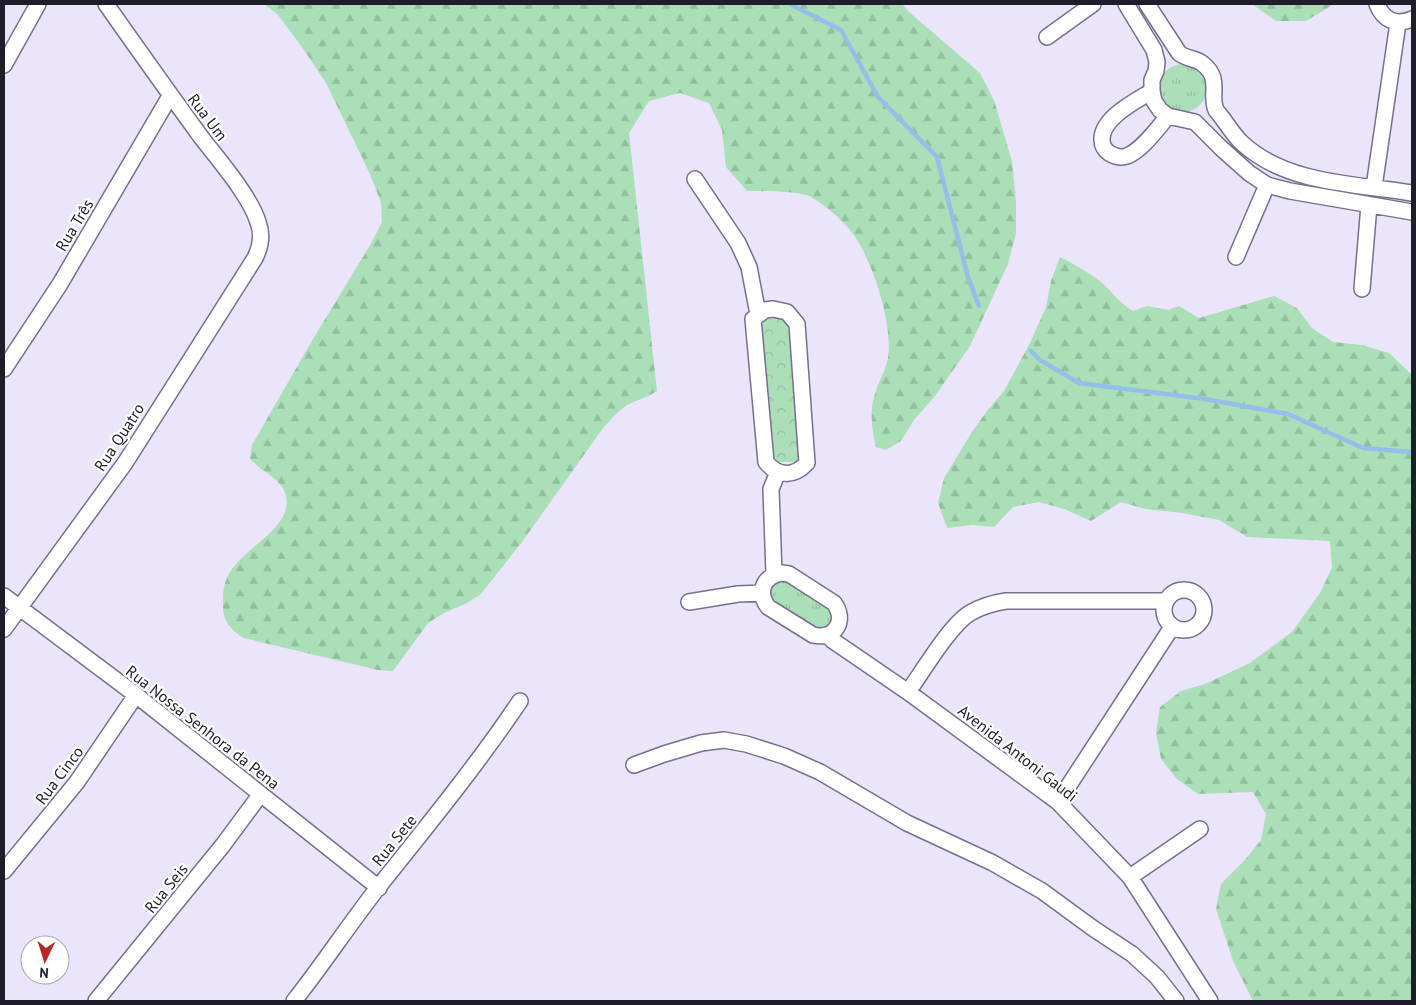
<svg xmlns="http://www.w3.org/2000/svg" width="1416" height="1005" viewBox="0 0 1416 1005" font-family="'PT Sans',sans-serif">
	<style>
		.grass { fill: url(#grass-tufts) }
		.forest { fill: url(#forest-firs) }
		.park { fill: url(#park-crowns) }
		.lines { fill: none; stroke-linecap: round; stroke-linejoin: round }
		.stream { stroke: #94bfea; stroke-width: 4.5 }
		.street-casing { stroke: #776f8f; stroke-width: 18 }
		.street { stroke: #fff; stroke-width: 15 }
		.labels { text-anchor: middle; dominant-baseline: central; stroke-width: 4.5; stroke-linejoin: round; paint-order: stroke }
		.street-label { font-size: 16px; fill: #201d2a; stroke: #fff }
	</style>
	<defs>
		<pattern id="grass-tufts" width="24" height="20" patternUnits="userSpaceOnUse" patternTransform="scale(1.25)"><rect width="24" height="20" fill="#aadfb7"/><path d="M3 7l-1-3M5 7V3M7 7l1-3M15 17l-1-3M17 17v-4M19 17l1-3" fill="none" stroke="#92bf9e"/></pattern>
		<pattern id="forest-firs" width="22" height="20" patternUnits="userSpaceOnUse" patternTransform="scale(1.25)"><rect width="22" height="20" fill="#aadfb7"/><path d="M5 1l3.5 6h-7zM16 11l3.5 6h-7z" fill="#92bf9e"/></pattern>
		<pattern id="park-crowns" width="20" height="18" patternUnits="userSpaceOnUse" patternTransform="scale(1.25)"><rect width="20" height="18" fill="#aadfb7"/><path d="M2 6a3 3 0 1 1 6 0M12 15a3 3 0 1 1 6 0" fill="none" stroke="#92bf9e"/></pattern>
	</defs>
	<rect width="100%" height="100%" fill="#eae5fb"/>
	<!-- grass -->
	<path class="grass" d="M1159 88a24 24 0 1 1 48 0a24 24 0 1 1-48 0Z
		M782,581L786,582L828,609L832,617C831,622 828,627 822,628C815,629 781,607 774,601C765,594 772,583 782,581Z"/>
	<!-- forest -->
	<path class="forest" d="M264,4H902L909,12L980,73L994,100L1012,161L1016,201V233L1008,264L970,346L935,396L914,420L901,441L886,450L876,447C872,430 869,411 875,394C878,382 886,370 888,358C893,324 874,267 856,238C845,222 828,207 811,197C801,191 761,191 747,191L726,167L722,130L709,103L680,93L649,101L629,133L657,391C648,397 637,400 627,405C618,411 611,420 603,428L522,542L480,595L465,604L444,613L428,623L393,671L378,670L244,638C229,629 222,620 223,602C223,596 223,589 225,583C234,550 294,531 286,496C282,477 260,472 250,458L252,445L313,339L372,242L382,222L381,202L369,172L326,83L302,47L278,15Z
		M1252,4H1334L1306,21H1276Z
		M1060,257C1074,264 1088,272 1101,282C1113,292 1118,302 1133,311L1147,306L1168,310L1179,306L1199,318L1274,296L1297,308L1312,328L1333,342L1362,345L1389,353L1412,375V1001H1253L1233,961L1216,909L1221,884L1244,861L1261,840L1266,814L1253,792L1198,794L1177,779L1161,759L1156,733L1160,707L1181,691L1205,684L1250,663L1292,632L1320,593L1332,568L1330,541L1247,537L1219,520L1182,513L1145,509L1121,502L1091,521L1064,509L1039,502L1013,507L994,527L973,525L947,528L938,503L944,478L972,432L987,411L1004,391L1030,343L1046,307L1051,281Z"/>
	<!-- park -->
	<path class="park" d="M786,317L789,320L799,459L796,462H773L760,322L761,319Z"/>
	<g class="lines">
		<!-- stream -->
		<path class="stream" d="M790,4L841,30L878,97L937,157L968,277L979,306
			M1031,351L1040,360L1079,383L1205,399L1288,414L1363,448L1412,452"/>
		<defs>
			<path id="street" d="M1126,4L1154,50L1157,62L1156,71L1152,80V91L1154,101L1160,110L1168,116L1195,122L1221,148L1249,173L1267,185L1290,191L1412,212
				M1147,4L1179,53C1186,59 1196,58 1203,64C1222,79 1209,95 1216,110C1218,113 1221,116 1223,119C1229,127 1235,137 1242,143C1286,184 1356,184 1412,193
				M1377,4C1383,20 1396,26 1412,19
				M1047,37L1093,4
				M4,65L38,4
				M1152,91C1136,101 1101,118 1102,140C1102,145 1105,150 1109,153C1114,156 1121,158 1127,156C1142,150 1158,128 1168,116
				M695,179L738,243L749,267L758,314
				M1374,187L1398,23
				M1236,257L1267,185
				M1362,289L1369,205
				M773,309L787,312L797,324L807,463C794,477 778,477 766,462L753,319L765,310Z
				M4,369L60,284L170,96
				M782,573L789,574L834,603C847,621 835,640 813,635L768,607C757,592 763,576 782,573Z
				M774,574L771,489L778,472
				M1164 610a20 20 0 1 1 40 0a20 20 0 1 1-40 0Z
				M4,596L136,695L379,888
				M689,602L738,594L762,593
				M4,629L125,463L255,258C261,246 263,235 258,222C250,196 218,159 201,137C169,93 137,48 106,4
				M828,635L832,640L908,692L1058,802L1130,877L1210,1001
				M908,692C923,671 950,625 970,613C982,606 993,603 1006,601H1165
				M634,765L664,754L701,743L724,740L746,744L784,756L820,772L907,823L993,863L1042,891L1094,929L1132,954L1157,977L1176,1001
				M1058,802L1172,627
				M4,871L77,782L136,695
				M1130,877L1200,829
				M96,1001L223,845L260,795
				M294,1001C324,963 350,923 380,885C428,825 477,765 520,701"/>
		</defs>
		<!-- street casing -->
		<use href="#street" class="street-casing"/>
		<!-- street -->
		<use href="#street" class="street"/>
	</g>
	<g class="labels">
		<!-- street labels -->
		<g class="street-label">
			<text transform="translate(208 117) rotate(53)">Rua Um</text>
			<text transform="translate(74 225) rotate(-59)">Rua Três</text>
			<text transform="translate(119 437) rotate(-57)">Rua Quatro</text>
			<text transform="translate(203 727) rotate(38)">Rua Nossa Senhora da Pena</text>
			<text transform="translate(1018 753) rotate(38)">Avenida Antoni Gaudi</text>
			<text transform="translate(59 775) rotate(-53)">Rua Cinco</text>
			<text transform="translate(394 840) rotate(-51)">Rua Sete</text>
			<text transform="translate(166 888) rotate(-51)">Rua Seis</text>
		</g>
	</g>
	<!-- border -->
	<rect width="1416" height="1005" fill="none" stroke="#201d2a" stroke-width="10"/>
	<!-- north arrow -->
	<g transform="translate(45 960) rotate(184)"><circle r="24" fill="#ffffff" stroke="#a6a5aa"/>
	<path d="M0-4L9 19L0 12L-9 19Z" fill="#b72725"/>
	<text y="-8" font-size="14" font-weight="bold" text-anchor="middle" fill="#201d2a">N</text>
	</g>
</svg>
